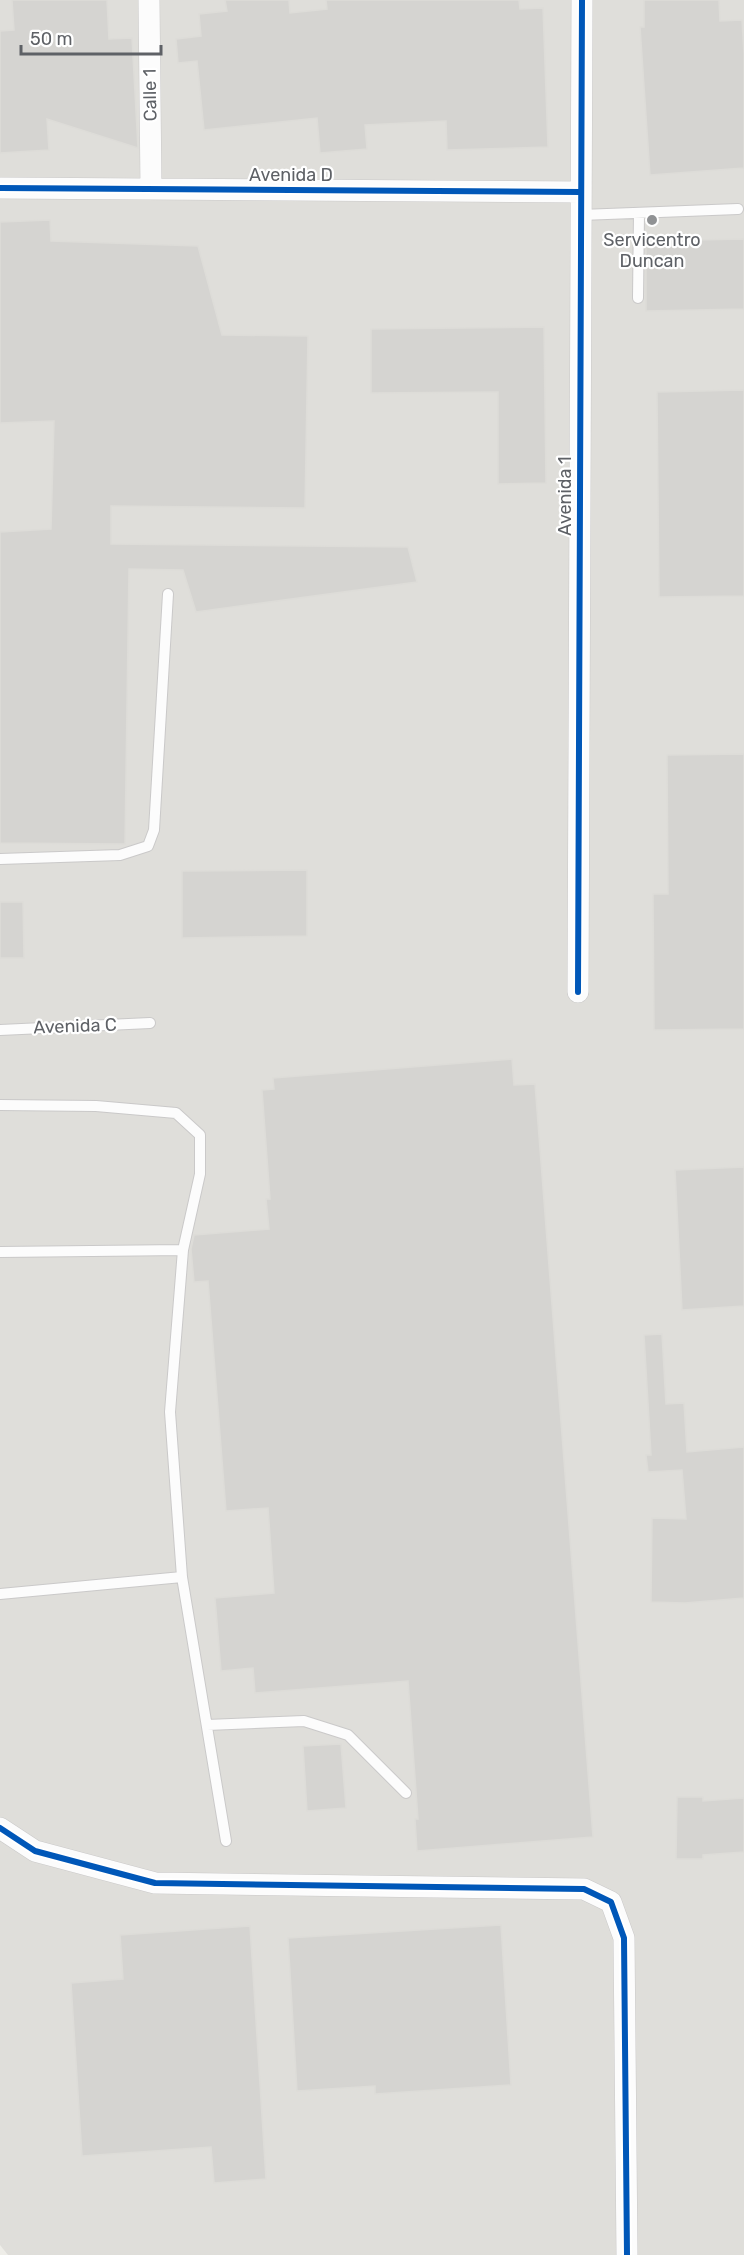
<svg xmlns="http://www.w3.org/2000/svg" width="744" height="2255" viewBox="0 0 744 2255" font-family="Rubik,sans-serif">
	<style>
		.industrial { fill: #dfdeda }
		.building { fill: #d5d4d1; stroke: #dddcd8; stroke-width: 1.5 }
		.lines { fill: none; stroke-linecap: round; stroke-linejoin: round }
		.service-casing { stroke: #cac9c9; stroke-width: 12 }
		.minor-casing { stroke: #cac9c9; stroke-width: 22 }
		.service { stroke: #fcfcfc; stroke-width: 10 }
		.minor { stroke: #fcfcfc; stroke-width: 21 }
		.cycleway-casing { stroke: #fff; stroke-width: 10 }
		.cycleway { stroke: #0057b8; stroke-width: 6 }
		.poi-dot { fill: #909294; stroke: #fff; stroke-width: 2 }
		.labels { text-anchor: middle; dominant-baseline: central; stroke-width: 4.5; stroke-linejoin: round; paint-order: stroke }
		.street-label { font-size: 18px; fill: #5e6166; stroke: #fff }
		.poi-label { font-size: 18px; fill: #5e6166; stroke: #fff }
	</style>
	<rect width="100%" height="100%" fill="#eeede8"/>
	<!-- industrial -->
	<path class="industrial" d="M0,0H744V2255H8L0,2245Z"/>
	<!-- building -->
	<path class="building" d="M12,0H107L109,39L132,38L138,148L47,119L49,150L0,153V31L14,30Z
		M225,0H289L290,13L327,9L326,0H519L520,9L543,8L548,147L447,150L446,121L365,125L367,149L320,153L317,118L204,130L197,61L178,63L176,39L201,36L199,14L227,11Z
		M644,0H719L720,21L742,20L744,54V168L650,175L640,27H644Z
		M50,220L51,241L198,246L222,335L308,336L305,508L111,506V544L408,547L417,582L196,612L183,570L129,569L125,844L0,843V532L51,529L54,421L0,423V222Z
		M744,239V309L646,311V241Z
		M544,327L546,483L498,484V392L371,393V329Z
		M744,390V596L659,597L657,392Z
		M744,754V1029L654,1030L653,894H668L667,755Z
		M307,870V936L182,938V871Z
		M0,902H23L24,958H0Z
		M512,1059L514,1085L535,1084L593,1837L417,1851L415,1819H418L408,1681L255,1693L253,1668L221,1671L215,1598L274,1593L268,1508L226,1511L208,1281L194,1282L191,1249L194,1235L269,1229L266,1199H270L262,1090L274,1089L273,1078Z
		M744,1167V1306L682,1310L675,1170Z
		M662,1334L666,1404L684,1403L687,1452L744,1447V1598L685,1603L651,1602L652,1518L686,1519L682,1470L648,1472L646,1455H651L644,1335Z
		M341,1744L346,1808L307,1811L303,1746Z
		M677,1797H703V1801L744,1798V1852L703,1855V1859H676Z
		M501,1925L511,2085L375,2094V2086L297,2091L288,1938Z
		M250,1926L266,2179L214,2183L211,2147L82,2156L71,1983L123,1979L120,1935Z"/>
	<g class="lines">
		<defs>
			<path id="service" d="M581,215L738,209
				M638,298L639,214
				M0,859L120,855L148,846L154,830L168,594
				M0,1030L150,1023
				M0,1105L96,1106L176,1113L200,1135V1174L183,1250L170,1412L182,1577L226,1841
				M0,1252L183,1250
				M0,1594L182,1577
				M207,1725L304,1721L348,1735L406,1793"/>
			<path id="minor" d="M149,0L151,189
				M0,188L581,192
				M578,992L582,0
				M0,1828L35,1851L155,1883L584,1889L611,1902L624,1938L627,2255"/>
		</defs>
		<!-- service casing -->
		<use href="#service" class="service-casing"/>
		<!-- minor casing -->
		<use href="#minor" class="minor-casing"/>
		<!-- service -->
		<use href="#service" class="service"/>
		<!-- minor -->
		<use href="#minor" class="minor"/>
		<defs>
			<path id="cycleway" d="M0,188L581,192
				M578,992L582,0
				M0,1828L35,1851L155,1883L584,1889L611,1902L624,1938L627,2255"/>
		</defs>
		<!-- cycleway casing -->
		<use href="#cycleway" class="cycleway-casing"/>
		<!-- cycleway -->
		<use href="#cycleway" class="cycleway"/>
	</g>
	<!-- markers -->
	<circle class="poi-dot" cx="652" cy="220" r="6"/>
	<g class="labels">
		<!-- street labels -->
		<g class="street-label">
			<text transform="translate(150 95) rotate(-91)">Calle 1</text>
			<text x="291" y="175">Avenida D</text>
			<text transform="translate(565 496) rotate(-90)">Avenida 1</text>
			<text transform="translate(75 1026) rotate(-2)">Avenida C</text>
		</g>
		<!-- poi labels -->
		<g class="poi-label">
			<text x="652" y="240">Servicentro<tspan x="652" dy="21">Duncan</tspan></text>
		</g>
	</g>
	<!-- scale -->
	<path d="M21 45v9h140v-9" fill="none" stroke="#5e6166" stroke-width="3"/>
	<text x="30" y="45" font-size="18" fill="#5e6166" stroke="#ffffff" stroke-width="4.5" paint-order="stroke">50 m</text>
</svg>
